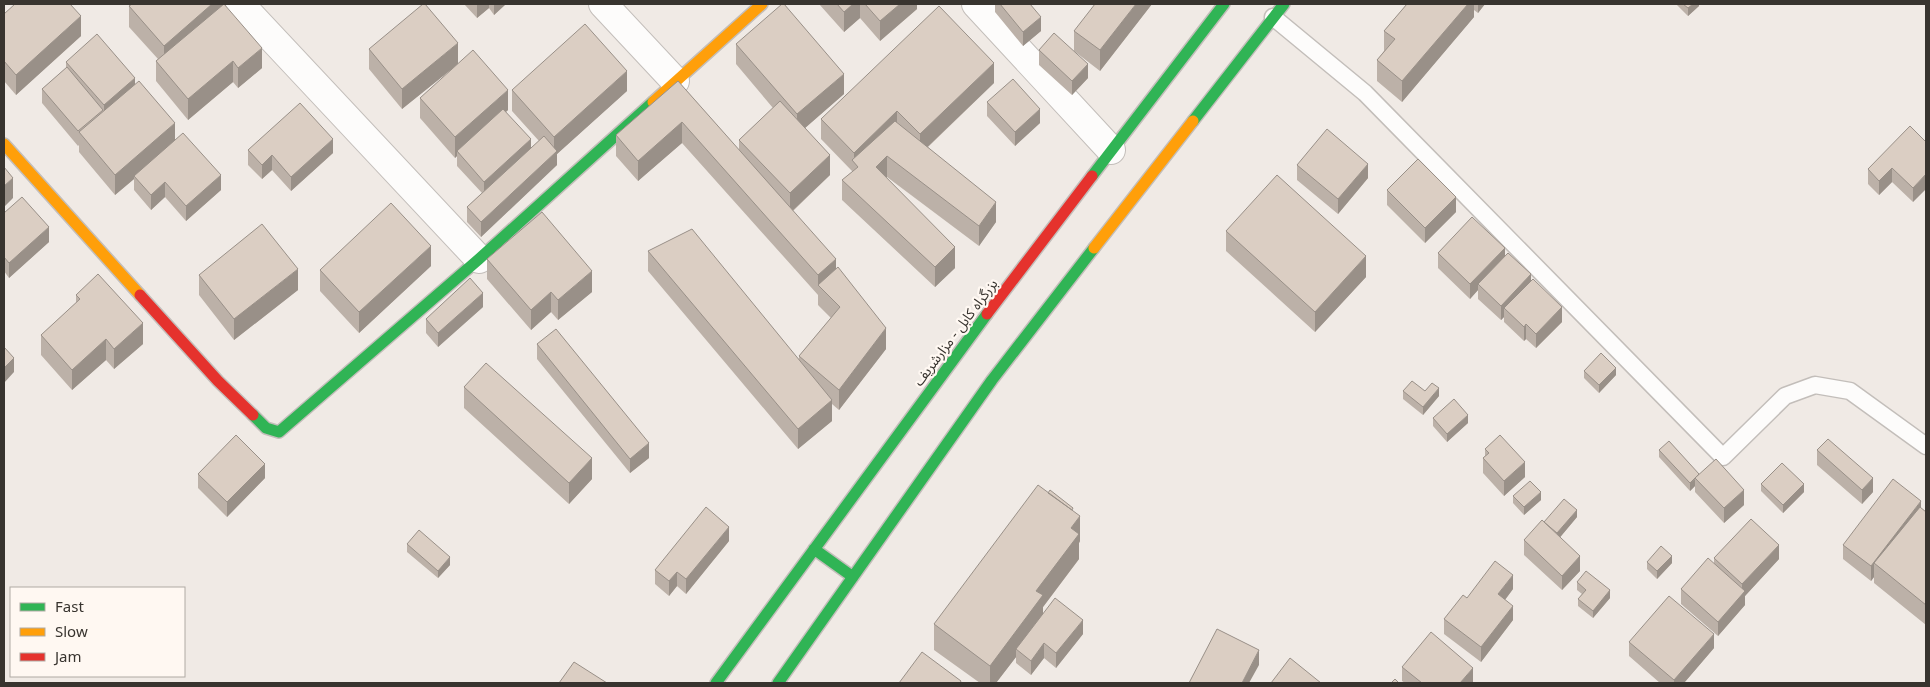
<svg xmlns="http://www.w3.org/2000/svg" width="1930" height="687" viewBox="0 0 1930 687" font-family="'Noto Sans','Noto Sans Arabic',sans-serif">
	<style>
		.lines { fill: none; stroke-linecap: round; stroke-linejoin: round }
		.lane-casing { stroke: #c3beba; stroke-width: 19 }
		.street-casing { stroke: #c3beba; stroke-width: 30 }
		.fast-casing { stroke: #c3beba; stroke-width: 14 }
		.slow-casing { stroke: #c3beba; stroke-width: 14 }
		.jam-casing { stroke: #c3beba; stroke-width: 14 }
		.lane { stroke: #fdfcfb; stroke-width: 16 }
		.street { stroke: #fdfcfb; stroke-width: 28 }
		.fast { stroke: #30b455; stroke-width: 11 }
		.slow { stroke: #ff9f0a; stroke-width: 11 }
		.jam { stroke: #e5322d; stroke-width: 11 }
		.wall { fill: #bcb1a8 }
		.shaded-wall { fill: #999088 }
		.building { fill: #dbcec3; stroke: #999088 }
		.labels { text-anchor: middle; dominant-baseline: central; stroke-width: 4.5; stroke-linejoin: round; paint-order: stroke }
		.street-label { font-size: 14px; fill: #38342f; stroke: #fff8f2 }
	</style>
	<rect width="100%" height="100%" fill="#f0eae5"/>
	<g class="lines">
		<defs>
			<path id="lane" d="M1273,17L1365,93L1723,457L1785,396L1815,385L1850,391L1926,446"/>
			<path id="street" d="M240,4L479,259
				M603,4L675,81
				M976,4L1111,150"/>
			<path id="fast" d="M1193,121L1284,4
				M1092,176L1224,4
				M253,415L266,428L279,432L479,259L653,102
				M814,549L853,577
				M716,683L987,314
				M778,683L992,380L1094,248"/>
			<path id="slow" d="M653,102L762,4
				M4,144L140,295
				M1094,248L1193,121"/>
			<path id="jam" d="M140,295L218,381L253,415
				M987,314L1092,176"/>
		</defs>
		<!-- lane casing -->
		<use href="#lane" class="lane-casing"/>
		<!-- street casing -->
		<use href="#street" class="street-casing"/>
		<!-- fast casing -->
		<use href="#fast" class="fast-casing"/>
		<!-- slow casing -->
		<use href="#slow" class="slow-casing"/>
		<!-- jam casing -->
		<use href="#jam" class="jam-casing"/>
		<!-- lane -->
		<use href="#lane" class="lane"/>
		<!-- street -->
		<use href="#street" class="street"/>
		<!-- fast -->
		<use href="#fast" class="fast"/>
		<!-- slow -->
		<use href="#slow" class="slow"/>
		<!-- jam -->
		<use href="#jam" class="jam"/>
	</g>
	<!-- wall -->
	<path class="wall" d="M222,4V5L262,68L238,88L233,82L188,120L156,81V61L158,59L129,27V6Z
		M464,4H506L494,15L489,8L477,18Z
		M819,4H917V9L880,41L860,18L844,32Z
		M995,4H1030L1041,31L1023,46L995,12Z
		M1152,4L1100,71L1074,51V31Z
		M1407,4H1485L1478,13L1474,10V17L1402,102L1377,81V60L1384,51V31Z
		M1676,4H1699V6L1688,16Z
		M4,14L81,36L16,95L4,81Z
		M736,44L844,94L805,128L830,175L793,211L836,269L886,349L839,410L832,404V421L798,449L648,271V251L799,359V356L831,318L818,305V295L682,143L638,181L616,156V135L678,81L739,150V140L773,108L736,64Z
		M369,49L458,64L402,109L369,69Z
		M1039,50L1088,78L1072,95L1039,65Z
		M66,62L135,84L175,140L221,190L186,221L165,197L151,210L134,190V179L115,195L79,152V145L78,146L42,103V89L66,68Z
		M994,83L928,147L996,222L979,246L887,177H886L955,268L935,287L842,200V180L852,172V171L821,139V119Z
		M512,90L627,91L557,154V165L481,237L467,222V207L482,193L457,166V156L455,158L420,118V98L508,110L506,112L531,148L539,141L512,111Z
		M987,102L1040,123L1015,146L987,116Z
		M1926,142L1913,202L1892,182L1879,195L1868,184V169Z
		M248,150L333,153L291,191L272,170L262,179L248,165Z
		M1297,165L1368,178L1338,214L1297,180Z
		M1387,190L1456,212L1425,243L1387,205Z
		M4,213L49,242L9,278L4,271Z
		M1226,231L1366,277L1315,332L1226,251Z
		M1438,253L1505,256L1562,322L1536,348L1526,339L1524,341L1504,322V317L1501,320L1478,299V290L1470,299L1438,268Z
		M487,259L592,292L558,320L551,312L531,330L487,279Z
		M431,266L359,333L320,291V270Z
		M199,275L298,290L234,340L199,295Z
		M76,295L143,344L114,369L106,360L72,390L41,355V335L76,303Z
		M483,307L438,347L426,333V319Z
		M537,344L649,458L630,473L537,359Z
		M1584,371L1616,375L1599,393L1584,378Z
		M464,387L592,479L569,504L464,408Z
		M1403,391H1425L1439,396L1423,415L1403,399Z
		M1433,418L1468,423L1447,442L1433,426Z
		M1485,449L1525,477L1504,496L1483,473V458L1485,456Z
		M1659,450L1699,474L1744,505L1724,523L1695,492V486L1690,491L1659,457Z
		M1817,450L1873,492L1862,504L1817,465Z
		M198,474L265,478L227,517L198,488Z
		M1761,484L1804,492L1783,513L1761,491Z
		M1513,496L1541,500L1524,515L1513,503Z
		M1921,508L1926,512V625L1874,583V577L1871,581L1843,559V545Z
		M1073,511L1080,541L1079,543V559L1043,607V613L1083,634L1056,668L1044,658L1031,675L1016,663V657L996,683H980L934,650V624Z
		M1577,517L1560,537L1580,571L1562,590L1524,555V540L1544,522Z
		M729,541L686,594L677,586L669,596L655,584V570Z
		M407,544L450,565L438,578L407,552Z
		M1714,558L1779,559L1745,596V605L1718,636L1681,604V589L1714,563Z
		M1647,562L1672,563L1657,579L1647,569Z
		M1577,582L1610,598L1593,618L1578,606V599L1582,594L1577,590Z
		M1513,589L1505,600L1513,620L1481,662L1444,634V619L1467,598Z
		M1629,642L1714,648L1684,683H1660L1629,656Z
		M1402,667L1473,682L1472,683H1405L1402,681Z"/>
	<!-- shaded-wall -->
	<path class="shaded-wall" d="M212,4H222V15L164,66V46Z
		M477,4H489V8L477,18Z
		M494,4H506L494,15Z
		M853,4H860V18L844,32V12Z
		M900,4H917V9L880,41V21Z
		M1136,4H1152L1100,71V50Z
		M1468,4H1474V17L1402,102V81Z
		M1478,4H1485L1478,13Z
		M1693,4H1699V6L1688,16V8Z
		M81,16V36L16,95V75Z
		M1041,17V31L1023,46V32Z
		M458,43V64L402,109V89Z
		M262,48V68L238,88V68Z
		M233,61V82L188,120V99Z
		M994,63V83L920,154V134Z
		M1088,64V78L1072,95V81Z
		M627,71V91L557,154V165L481,237V222L554,154V137Z
		M844,74V94L797,135V114Z
		M135,78V92L104,120V105Z
		M508,90V110L459,154L457,151V156L455,158V137Z
		M1040,109V123L1015,146V132Z
		M897,111V132L858,167L854,162V153Z
		M682,122V143L638,181V161Z
		M175,123V144L134,176V179L115,195V175Z
		M333,139V153L291,191V177Z
		M531,139V154L484,196V182Z
		M272,155V170L262,179V165Z
		M830,155V175L790,213V193Z
		M887,156V177L876,187V167Z
		M1368,164V178L1338,214V199Z
		M1892,168V182L1879,195V181Z
		M1926,174V189L1913,202V188Z
		M221,175V190L186,221V206Z
		M13,178V198L4,207V186Z
		M165,182V197L151,210V195Z
		M1456,197V212L1425,243V228Z
		M996,202V222L979,246V226Z
		M49,227V242L9,278V263Z
		M431,246V266L359,333V312Z
		M955,247V268L935,287V267Z
		M1505,248V263L1478,284V290L1470,299V284Z
		M1366,256V277L1315,332V312Z
		M836,259V279L818,285V295V275Z
		M298,269V290L234,340V319Z
		M592,271V292L558,320V300Z
		M1531,274V288L1504,308V317L1501,320V306Z
		M551,292V312L531,330V310Z
		M483,293V307L438,347V333Z
		M1562,307V322L1536,348V334Z
		M143,323V344L114,369V349Z
		M1526,324V339L1524,341V327Z
		M886,328V349L839,410V390Z
		M106,339V360L72,390V370Z
		M14,358V372L4,383V368Z
		M1616,368V375L1599,393V385Z
		M1439,388V396L1423,415V407Z
		M832,400V421L798,449V429Z
		M1468,415V423L1447,442V434Z
		M649,443V458L630,473V459Z
		M592,458V479L569,504V483Z
		M1525,462V477L1504,496V481Z
		M265,464V478L227,517V502Z
		M1873,478V492L1862,504V490Z
		M1695,479V486L1690,491V483Z
		M1804,484V492L1783,513V505Z
		M1744,490V505L1724,523V508Z
		M1541,492V500L1524,515V507Z
		M1921,501V515L1874,563V577L1871,581V566Z
		M1577,510V517L1557,541V533Z
		M1080,516V541L1079,543V559L1043,607V621L1016,649V657L996,683H990V666L1036,591L1071,528Z
		M729,527V541L686,594V579Z
		M1779,545V559L1745,596V605L1718,636V622L1742,594V584Z
		M1580,556V571L1562,590V576Z
		M1672,556V563L1657,579V571Z
		M450,557V565L438,578V571Z
		M677,572V586L669,596V581Z
		M1513,575V589L1498,609V594Z
		M1610,590V598L1593,618V611Z
		M1513,606V620L1481,662V647Z
		M1083,620V634L1056,668V653Z
		M1714,634V648L1684,683H1674V680Z
		M1044,643V658L1031,675V661Z
		M1259,650V665L1249,683H1242Z
		M1473,668V682L1472,683H1460Z"/>
	<!-- building -->
	<path class="building" d="M15,4H70L81,16L16,75L4,61V14Z
		M132,4H212L164,46L129,6Z
		M224,4L262,48L238,68L233,61L188,99L156,61Z
		M423,4H425L458,43L402,89L369,49Z
		M782,4H784L844,74L797,114L736,44Z
		M837,4H853L844,12Z
		M865,4H900L880,21Z
		M1000,4H1030L1041,17L1023,32Z
		M1095,4H1136L1100,50L1074,31Z
		M1407,4H1468L1402,81L1377,60L1395,39L1384,31Z
		M1683,4H1693L1688,8Z
		M939,6L994,63L920,134L897,111L854,153L821,119Z
		M585,24L627,71L554,137L512,90Z
		M1054,33L1088,64L1072,81L1039,50Z
		M97,34L135,78L104,105L66,62Z
		M473,50L508,90L455,137L420,98Z
		M67,67L103,110L78,131L42,89Z
		M1013,79L1040,109L1015,132L987,102Z
		M139,81L175,123L115,175L79,132Z
		M678,81L836,259L818,275L682,122L638,161L616,135Z
		M780,101L830,155L790,193L739,140Z
		M300,103L333,139L291,177L272,155L262,165L248,150Z
		M503,109L531,139L484,182L457,151Z
		M895,121L996,202L979,226L887,156L876,167L955,247L935,267L842,180L858,167L852,160Z
		M1910,126L1926,142V174L1913,188L1892,168L1879,181L1868,169Z
		M1327,129L1368,164L1338,199L1297,165Z
		M183,133L221,175L186,206L165,182L151,195L134,176Z
		M544,136L557,151L481,222L467,207Z
		M1418,159L1456,197L1425,228L1387,190Z
		M4,167L13,178L4,186Z
		M1277,175L1366,256L1315,312L1226,231Z
		M22,197L49,227L9,263L4,257V213Z
		M391,203L431,246L359,312L320,270Z
		M542,212L592,271L558,300L551,292L531,310L487,259Z
		M1472,217L1505,248L1470,284L1438,253Z
		M262,224L298,269L234,319L199,275Z
		M692,229L832,400L798,429L648,251Z
		M1508,253L1531,274L1501,306L1478,284Z
		M838,267L886,328L839,390L799,356L840,307L818,285Z
		M98,274L143,323L114,349L106,339L72,370L41,335L80,299L76,295Z
		M470,278L483,293L438,333L426,319Z
		M1533,279L1562,307L1536,334L1526,324L1524,327L1504,308Z
		M556,329L649,443L630,459L537,344Z
		M4,347L14,358L4,368Z
		M1601,353L1616,368L1599,385L1584,371Z
		M486,363L592,458L569,483L464,387Z
		M1412,381L1425,391L1432,383L1439,388L1423,407L1403,391Z
		M1454,399L1468,415L1447,434L1433,418Z
		M236,435L265,464L227,502L198,474Z
		M1500,435L1525,462L1504,481L1483,458L1489,453L1485,449Z
		M1828,439L1873,478L1862,490L1817,450Z
		M1669,441L1699,474L1690,483L1659,450Z
		M1716,459L1744,490L1724,508L1695,478Z
		M1782,463L1804,484L1783,505L1761,484Z
		M1893,479L1921,501L1871,566L1843,545Z
		M1530,481L1541,492L1524,507L1513,496Z
		M1038,485L1080,516L1071,528L1079,534L1036,591L1043,595L990,666L934,624Z
		M1050,490L1073,508L1072,510L1048,493Z
		M1564,499L1577,510L1557,533L1544,522Z
		M706,507L729,527L686,579L677,572L669,581L655,570Z
		M1920,507L1926,512V605L1874,563Z
		M1751,519L1779,545L1742,584L1714,558Z
		M1542,520L1580,556L1562,576L1524,540Z
		M419,530L450,557L438,571L407,544Z
		M1661,546L1672,556L1657,571L1647,562Z
		M1708,558L1745,591L1718,622L1681,589Z
		M1495,561L1513,575L1498,594L1513,606L1481,647L1444,619L1463,595L1467,598Z
		M1586,571L1610,590L1593,611L1578,599L1586,590L1577,582Z
		M1669,596L1714,634L1674,680L1629,642Z
		M1055,598L1083,620L1056,653L1044,643L1031,661L1016,649Z
		M1217,629L1259,650L1242,683H1189Z
		M1431,632L1473,668L1460,683H1422L1402,667Z
		M922,652L961,681L960,683H899Z
		M1290,658L1321,683H1271Z
		M574,662L607,683H559Z
		M1395,679L1399,683H1391Z"/>
	<g class="labels">
		<!-- street labels -->
		<g class="street-label">
			<text transform="translate(955 332) rotate(-53)">بزرگراه کابل - مزارشریف</text>
		</g>
	</g>
	<!-- border -->
	<rect width="1930" height="687" fill="none" stroke="#38342f" stroke-width="10"/>
	<!-- legend -->
	<rect x="10" y="587" width="175" height="90" fill="#fff8f2" stroke="#afaaa4"/>
	<rect x="20" y="603" width="25" height="8" fill="#30b455" stroke="#afaaa4"/>
	<text x="55" y="612" font-size="15" fill="#38342f">Fast</text>
	<rect x="20" y="628" width="25" height="8" fill="#ff9f0a" stroke="#afaaa4"/>
	<text x="55" y="637" font-size="15" fill="#38342f">Slow</text>
	<rect x="20" y="653" width="25" height="8" fill="#e5322d" stroke="#afaaa4"/>
	<text x="55" y="662" font-size="15" fill="#38342f">Jam</text>
</svg>
